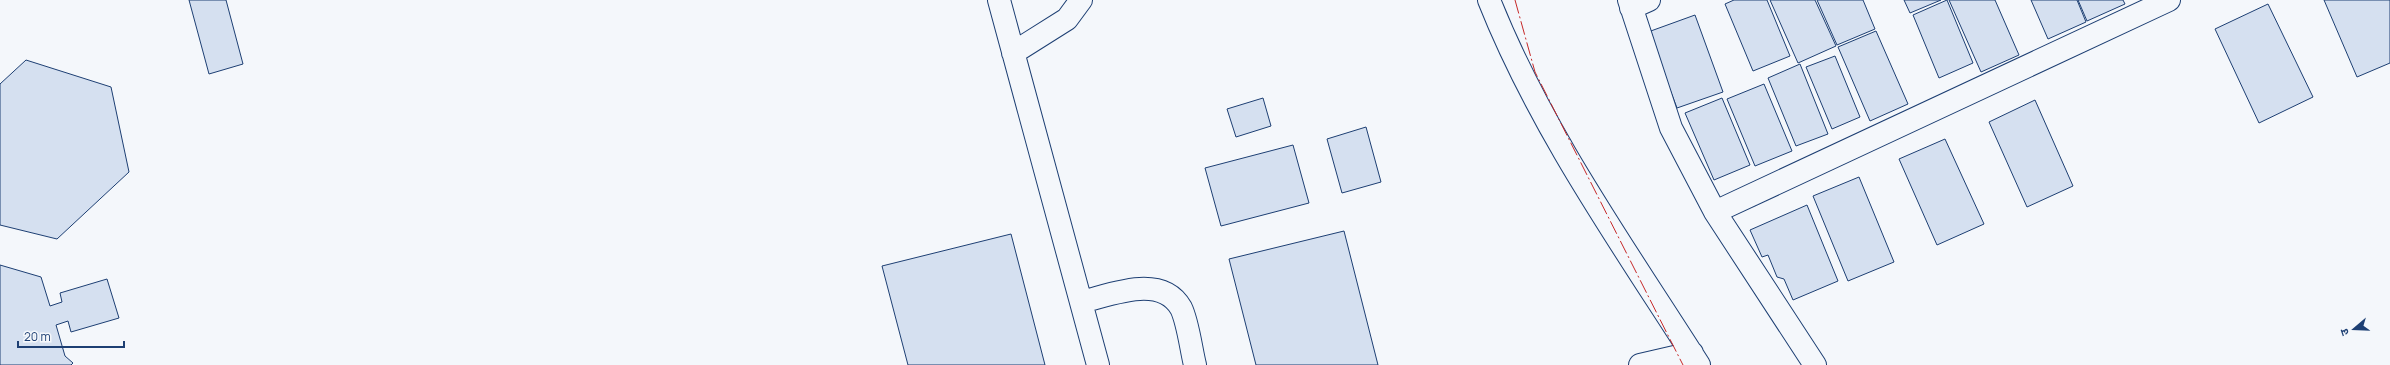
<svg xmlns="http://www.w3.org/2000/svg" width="2390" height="365" viewBox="0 0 2390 365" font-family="Manrope,'Noto Sans Devanagari',sans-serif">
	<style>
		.building { fill: #d5e0f0; stroke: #1d3f73 }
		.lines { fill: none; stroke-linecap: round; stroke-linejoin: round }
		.minor-casing { stroke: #1d3f73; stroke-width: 24 }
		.minor { stroke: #f4f7fb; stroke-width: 22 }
		.power { stroke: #c62828; stroke-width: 1; stroke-dasharray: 14 3 2 3; stroke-linecap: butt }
	</style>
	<rect width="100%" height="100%" fill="#f4f7fb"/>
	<!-- building -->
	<path class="building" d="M189,0H226L243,64L209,74Z
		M1734,0H1767L1790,56L1753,71L1725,4Z
		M1770,0H1815L1836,46L1798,63Z
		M1817,0H1863L1875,29L1837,45Z
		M1904,0H1941L1910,13Z
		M1947,0L1973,63L1939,78L1913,15Z
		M1949,0H1995L2019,55L1981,72Z
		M2031,0H2077L2086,22L2048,39Z
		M2078,0H2123L2125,4L2087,21Z
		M2324,0H2390V63L2357,77Z
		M2268,4L2313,97L2259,123L2215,29Z
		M1695,15L1723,92L1677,108L1648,32Z
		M1876,31L1908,104L1870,121L1838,47Z
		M1835,56L1860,117L1832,129L1806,67Z
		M26,60L111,87L129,172L57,239L0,225V84Z
		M1800,64L1828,134L1796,146L1768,78Z
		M1764,84L1792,151L1755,166L1727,99Z
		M1263,98L1271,126L1236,137L1227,109Z
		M1722,98L1750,165L1714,180L1685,113Z
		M2035,100L2073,186L2027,207L1989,122Z
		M1366,127L1381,182L1342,193L1327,139Z
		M1945,139L1984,224L1937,245L1899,159Z
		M1293,145L1309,203L1221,226L1205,168Z
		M1859,177L1894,262L1848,281L1813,196Z
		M1807,205L1838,281L1793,300L1784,279L1777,277L1768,255L1762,257L1750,230Z
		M1344,231L1378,365H1256L1229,259Z
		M1011,234L1045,365H908L882,266Z
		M0,265L41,277L50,306L62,302L60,293L107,279L119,318L71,332L68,321L56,325L65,356L73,363L71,365H0Z"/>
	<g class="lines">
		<defs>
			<path id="minor" d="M999,0L1098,365
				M1489,0C1541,131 1624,247 1699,365
				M1629,0L1671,128L1715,212L1815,365
				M1631,8L1649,0
				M1013,53L1067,19L1081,0
				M1715,212L2169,0
				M1081,302C1111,295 1161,273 1181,308C1188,322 1191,349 1195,365
				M1640,365L1692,353"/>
		</defs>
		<!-- minor casing -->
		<use href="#minor" class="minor-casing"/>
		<!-- minor -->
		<use href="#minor" class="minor"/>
		<!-- power -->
		<path class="power" d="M1515,0L1535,72L1683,365"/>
	</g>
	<!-- north arrow -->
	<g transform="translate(2354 329) rotate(251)" stroke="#f4f7fb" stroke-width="3" paint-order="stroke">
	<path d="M0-3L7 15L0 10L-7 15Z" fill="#1d3f73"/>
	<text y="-6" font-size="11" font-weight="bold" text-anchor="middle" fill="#1d3f73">उ</text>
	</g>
	<!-- scale -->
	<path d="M18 341v6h106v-6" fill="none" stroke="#1d3f73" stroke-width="2"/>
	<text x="24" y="341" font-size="12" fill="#1d3f73" stroke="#f4f7fb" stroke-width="3" paint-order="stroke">20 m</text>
</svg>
